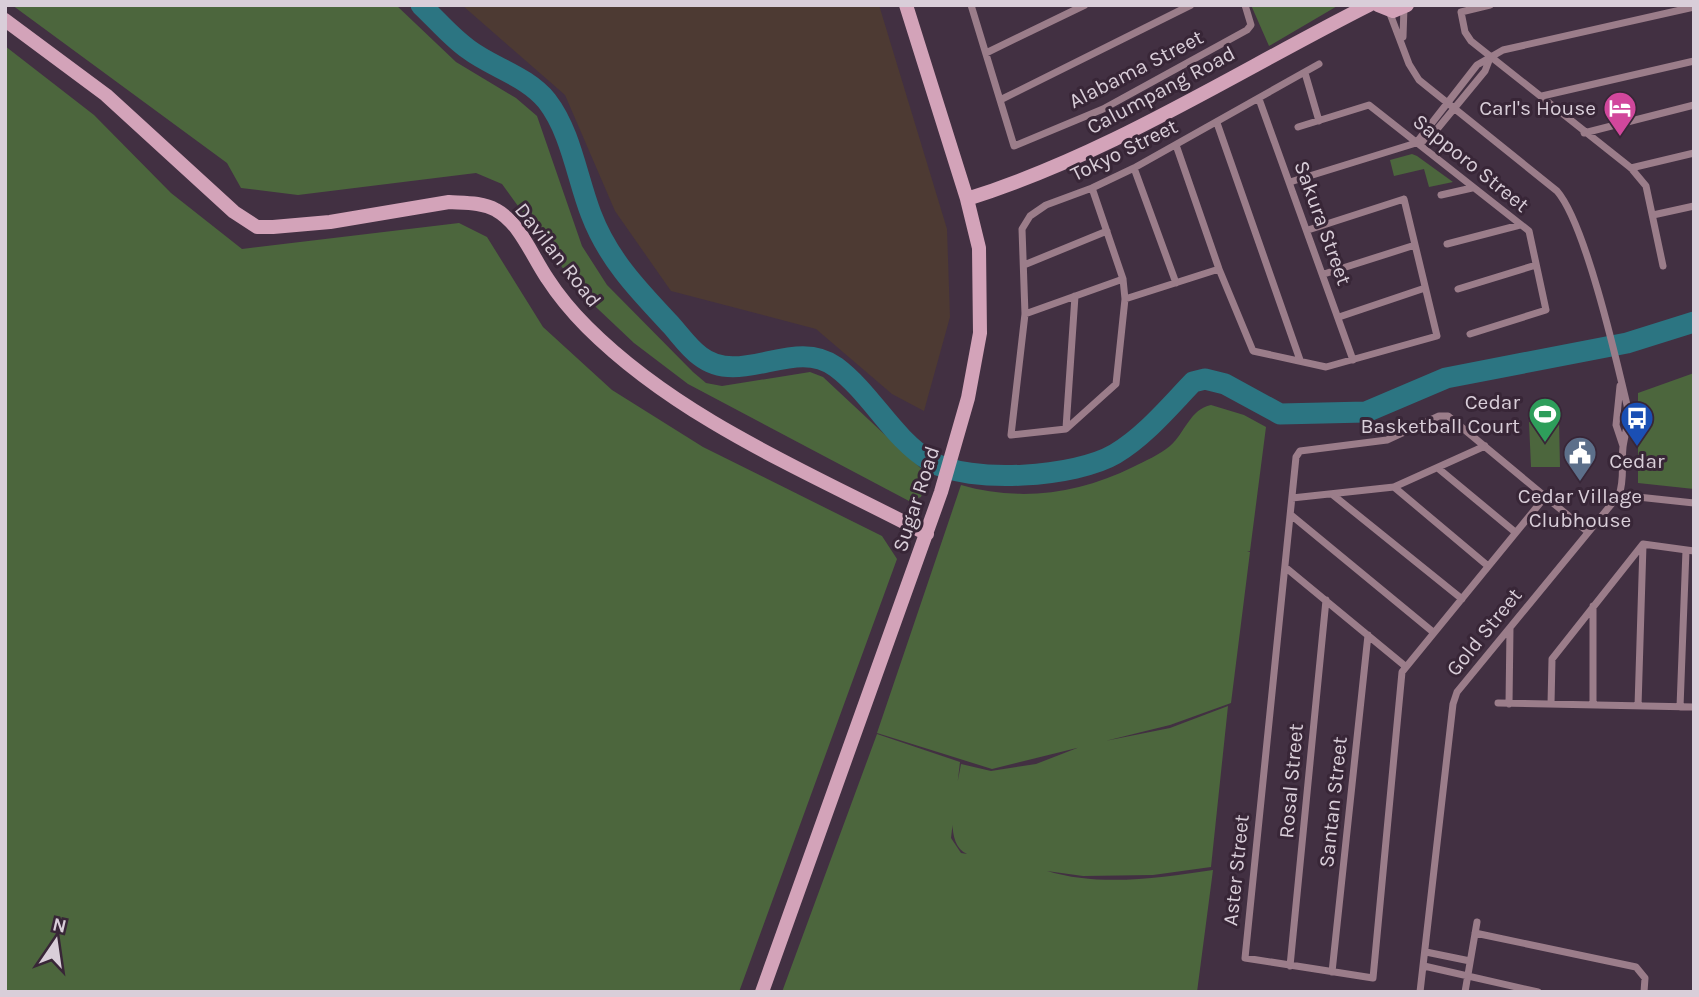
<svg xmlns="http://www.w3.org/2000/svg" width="1699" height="997" viewBox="0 0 1699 997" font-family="Karla,sans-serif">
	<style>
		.commercial { fill: #4d3a33 }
		.green { fill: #4c663d }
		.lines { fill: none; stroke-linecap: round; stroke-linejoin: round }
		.river { stroke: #2c7582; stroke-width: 21 }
		.street { stroke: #9b7d8a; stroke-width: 7 }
		.secondary { stroke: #d3a3b9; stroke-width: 14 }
		.labels { text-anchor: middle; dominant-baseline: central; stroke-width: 6; stroke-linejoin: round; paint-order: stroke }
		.street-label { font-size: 21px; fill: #d9ced9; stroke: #382637 }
		.poi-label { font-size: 21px; fill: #d9ced9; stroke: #382637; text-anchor: end }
	</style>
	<rect width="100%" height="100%" fill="#423042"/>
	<!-- commercial -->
	<path class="commercial" d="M462,5H879L947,229L950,317L924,411L892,394L816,329L671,291L615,211L565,95Z"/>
	<!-- green -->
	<path class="green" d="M12,5H396L456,62L516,98L537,116L582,246L607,285L693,372L706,383L722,386L810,372L823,377L928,475L921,497L909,501L688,384L634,343L580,292L502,184L476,173L298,195L241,188L227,163Z
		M1251,5H1339L1269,46Z
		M5,46L94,115L171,193L242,249L459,223L487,237L543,327L612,390L703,447L882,536L897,559L739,992H5Z
		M1412,154L1417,156L1453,182L1429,187L1424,169L1394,176L1390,160Z
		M1694,373V489L1638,483V393Z
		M1211,405L1244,415L1266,427L1250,551H1247L1250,552L1231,703L1170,725L992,769L877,733L961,485C1020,502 1078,494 1133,467C1145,461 1159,455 1170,446C1185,433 1190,409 1211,405Z
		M1559,421L1560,467H1531L1529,422Z
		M1228,706L1211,867L1153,875L1083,876L1047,871C1100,887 1159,878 1213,870L1197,992H782L877,734L960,762L951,838L961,853L967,854C941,842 957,789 961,764L991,771L1036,764L1085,745L1170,728Z"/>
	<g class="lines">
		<!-- river -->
		<path class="river" d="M421,5C437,20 451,37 468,49C493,68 527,76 547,101C571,132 577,178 591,214C608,259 638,290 671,325C680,335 689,348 700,356C741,388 794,336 836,367C872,394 892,438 930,461C970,485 1076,477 1115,454C1145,436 1169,407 1193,382L1205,379L1225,384L1280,414L1366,412L1446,378L1627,343L1694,322"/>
		<!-- street -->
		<path class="street" d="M971,5L1014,146L1103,109L1247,30L1251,25L1245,5
			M1490,5L1461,12L1465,32L1471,41L1631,168L1646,186L1663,266
			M1389,11L1409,64L1419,80L1557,191C1585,223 1616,358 1627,405C1630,420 1625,433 1623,447C1621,464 1625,478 1619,495L1457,692L1453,704L1420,992
			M1403,37L1404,7
			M986,53L1085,5
			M1305,73L1319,121
			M1542,96L1694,61
			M1259,99L1353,360
			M1000,100L1191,5
			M1217,123L1300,360
			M1298,127L1369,105L1529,231L1546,310L1470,334
			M1584,133L1694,105
			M1417,142L1477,65L1503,50L1694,7
			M1176,145L1219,269L1253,351L1326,367L1437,336L1404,199L1308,230
			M1134,168L1176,283
			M1631,168L1694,153
			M1290,182L1429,139L1485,71L1490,58
			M1092,188L1123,279L1125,299L1116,384L1066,429L1011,435L1025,314L1022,229L1030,216L1046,205L1092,188L1134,168L1319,64
			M1441,195L1472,188
			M1653,215L1694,206
			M1447,244L1520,225
			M1024,265L1107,231
			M1324,274L1415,245
			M1458,289L1536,265
			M1125,299L1219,269
			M1025,314L1123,279
			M1339,317L1425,288
			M1620,386L1616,425L1623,446
			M1066,428L1075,296
			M1439,469L1515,532
			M1394,487L1488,566
			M1333,495L1462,599
			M1619,495L1694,503
			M1545,497L1402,672L1373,978L1245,958L1296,457L1300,451L1387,440L1439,416H1448L1588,532
			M1292,498L1394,487L1485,446
			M1291,515L1433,632
			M1285,567L1405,666
			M1498,703L1694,707
			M1509,704L1510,628
			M1551,704L1552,659L1643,544L1694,551
			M1593,705V606
			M1638,706L1643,545
			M1680,707L1686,550
			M1475,933L1636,967L1645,978L1644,992
			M1426,952L1470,961
			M1290,966L1326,600
			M1424,966L1538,992
			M1332,972L1368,635
			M1465,992L1477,922"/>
		<!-- secondary -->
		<path class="secondary" d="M1378,5L1393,11L1407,5
			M5,20L106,95L234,212L257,227H273L330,222L449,202C464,203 482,202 496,210C520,223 532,256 547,278C558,295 572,312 587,327C681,421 811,473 927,534
			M967,199C1110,154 1236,72 1369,5
			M762,992L941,492L968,398L980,333L979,248L967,199L906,5"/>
	</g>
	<!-- icons -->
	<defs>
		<symbol id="hotel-pin" viewBox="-11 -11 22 30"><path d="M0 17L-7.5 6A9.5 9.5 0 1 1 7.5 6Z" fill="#d1479c" stroke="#382637"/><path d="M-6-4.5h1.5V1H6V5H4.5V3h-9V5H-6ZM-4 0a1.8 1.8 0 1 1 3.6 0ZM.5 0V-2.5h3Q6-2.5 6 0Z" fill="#fff"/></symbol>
		<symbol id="stadium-pin" viewBox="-11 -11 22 30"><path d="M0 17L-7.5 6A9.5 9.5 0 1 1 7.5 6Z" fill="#2e9e5b" stroke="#382637"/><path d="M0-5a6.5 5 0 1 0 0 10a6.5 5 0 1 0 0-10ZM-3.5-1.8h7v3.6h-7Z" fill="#fff"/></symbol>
		<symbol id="bus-pin" viewBox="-11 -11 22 30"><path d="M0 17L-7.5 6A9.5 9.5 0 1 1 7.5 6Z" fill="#1a4fb4" stroke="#382637"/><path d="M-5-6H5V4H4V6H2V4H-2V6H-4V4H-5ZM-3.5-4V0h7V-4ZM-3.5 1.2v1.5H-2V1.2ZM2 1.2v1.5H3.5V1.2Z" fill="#fff"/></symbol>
		<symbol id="civic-pin" viewBox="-11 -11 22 30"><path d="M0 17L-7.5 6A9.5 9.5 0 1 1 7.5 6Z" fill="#5c6f8a" stroke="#382637"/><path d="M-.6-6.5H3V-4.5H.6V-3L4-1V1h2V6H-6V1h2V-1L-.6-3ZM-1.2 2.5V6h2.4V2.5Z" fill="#fff"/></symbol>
	</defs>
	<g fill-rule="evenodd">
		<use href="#hotel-pin" x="1601" y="89" width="38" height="52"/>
		<use href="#stadium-pin" x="1526" y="395" width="38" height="52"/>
		<use href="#bus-pin" x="1618" y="399" width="38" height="52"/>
		<use href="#civic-pin" x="1561" y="434" width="38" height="52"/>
	</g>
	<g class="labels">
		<!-- street labels -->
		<g class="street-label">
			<text transform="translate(1136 69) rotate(-27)">Alabama Street</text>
			<text transform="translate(1161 90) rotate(-28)">Calumpang Road</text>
			<text transform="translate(1124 150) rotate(-26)">Tokyo Street</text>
			<text transform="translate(1471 163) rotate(39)">Sapporo Street</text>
			<text transform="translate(1323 223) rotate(70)">Sakura Street</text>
			<text transform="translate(558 255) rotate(52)">Davilan Road</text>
			<text transform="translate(916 499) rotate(-72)">Sugar Road</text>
			<text transform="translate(1484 632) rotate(-51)">Gold Street</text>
			<text transform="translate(1291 781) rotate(-85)">Rosal Street</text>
			<text transform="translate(1333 802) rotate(-84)">Santan Street</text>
			<text transform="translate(1236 870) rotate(-84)">Aster Street</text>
		</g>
		<!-- poi labels -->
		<g class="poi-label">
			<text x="1596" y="108">Carl's House</text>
			<text x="1520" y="402">Cedar<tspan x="1520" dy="24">Basketball Court</tspan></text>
			<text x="1637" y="461" text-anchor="middle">Cedar</text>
			<text x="1580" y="496" text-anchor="middle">Cedar Village<tspan x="1580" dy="24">Clubhouse</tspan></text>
		</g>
	</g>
	<!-- border -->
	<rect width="1699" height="997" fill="none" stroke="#d9ced9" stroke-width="14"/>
	<!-- north arrow -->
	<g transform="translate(56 941) rotate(13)" stroke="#382637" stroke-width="5" paint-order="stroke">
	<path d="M0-5L12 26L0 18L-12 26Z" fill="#d9ced9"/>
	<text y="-10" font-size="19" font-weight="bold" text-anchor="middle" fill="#d9ced9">N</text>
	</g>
</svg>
